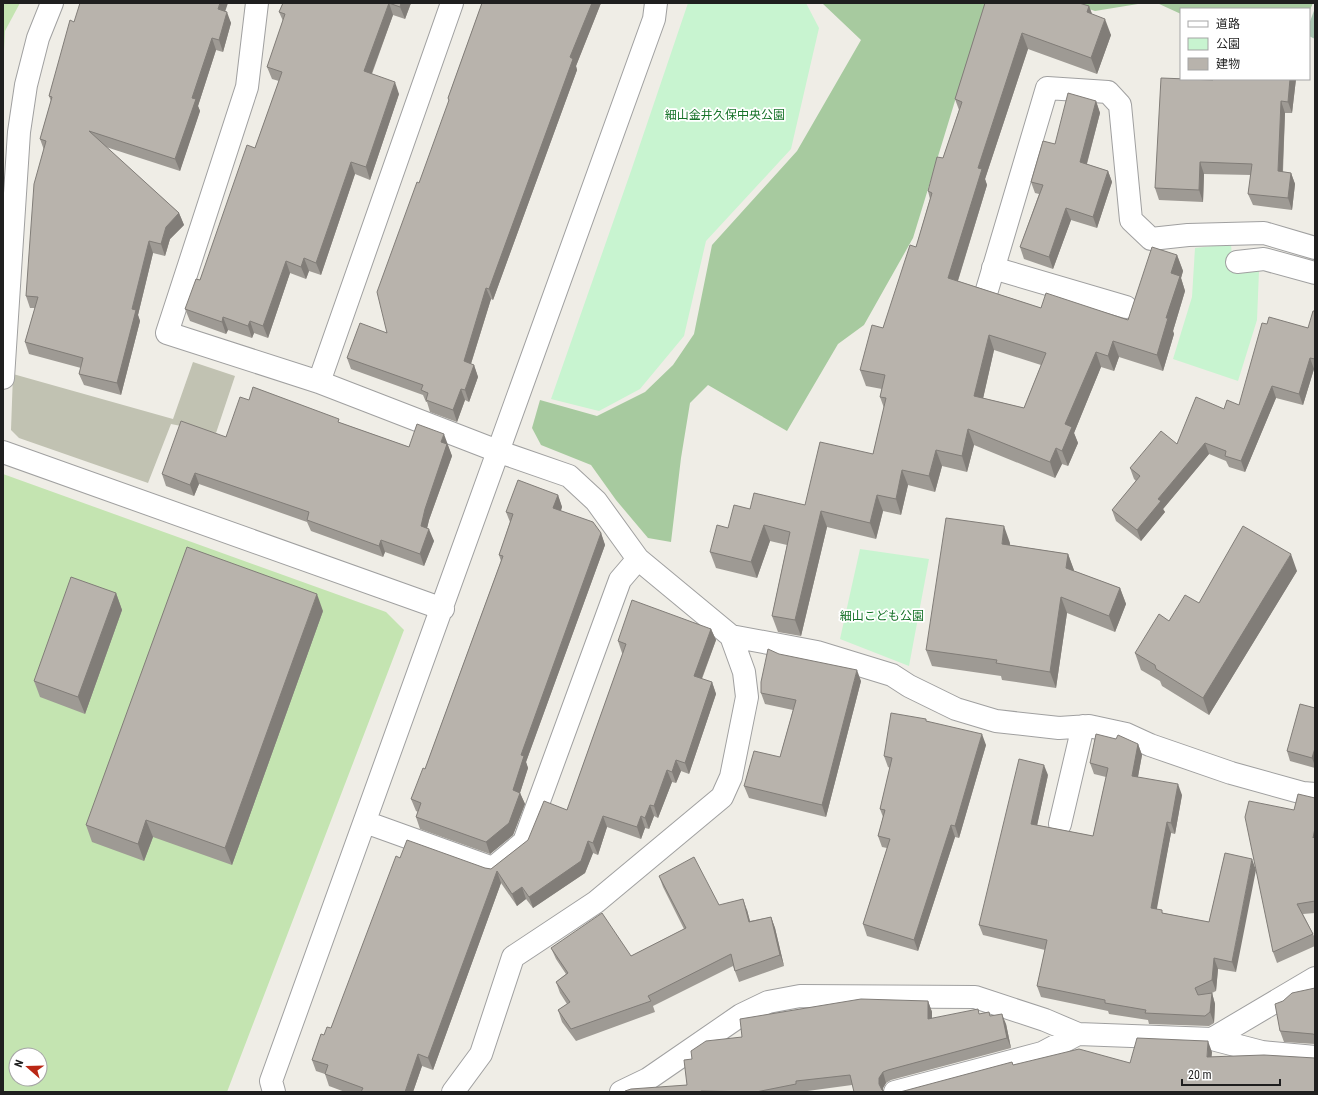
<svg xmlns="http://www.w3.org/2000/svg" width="1318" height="1095" viewBox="0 0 1318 1095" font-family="'Roboto Condensed','Noto Sans JP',sans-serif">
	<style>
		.construction { fill: #c1c2b2 }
		.grass { fill: #c4e4b1; fill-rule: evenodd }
		.forest { fill: #a7ca9f }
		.cemetery { fill: #a9c5b1 }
		.park { fill: #c8f4d0 }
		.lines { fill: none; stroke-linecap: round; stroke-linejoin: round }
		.minor-casing { stroke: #a0a0a0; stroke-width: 24 }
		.minor { stroke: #fff; stroke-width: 22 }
		.wall { fill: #9e9a94; fill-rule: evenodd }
		.shaded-wall { fill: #817d78 }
		.building { fill: #b8b3ac; stroke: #817d78; fill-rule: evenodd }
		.labels { text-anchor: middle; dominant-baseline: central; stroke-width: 3.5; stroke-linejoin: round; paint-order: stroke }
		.park-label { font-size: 12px; fill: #177329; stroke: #fff }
	</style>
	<rect width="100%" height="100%" fill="#efede6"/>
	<!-- construction -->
	<path class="construction" d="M193,362L235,376L216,433L171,424L148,483L19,438L11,430L13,374L173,419Z"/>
	<!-- grass -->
	<path class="grass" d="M3,3H20L5,31L3,70Z
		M3,474L386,612L404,630L227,1092H3ZM16,1055H40V1079H16Z"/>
	<!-- forest -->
	<path class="forest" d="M822,3H985L913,238L864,325L838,344L787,431L708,385L690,403L681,458L671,542L648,538L616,500L591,465L541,445L532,428L540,400L597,416L645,392L673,365L694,334L712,245L797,151L861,40Z
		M1071,3H1144L1095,11Z
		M1157,3H1313L1309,12V9H1181V14Z"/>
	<!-- cemetery -->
	<path class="cemetery" d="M1315,8V39L1309,36V24Z"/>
	<!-- park -->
	<path class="park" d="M688,3H806L819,28L791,149L706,241L684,336L640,389L599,411L551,399L631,171Z
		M1231,244L1233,270L1259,271L1257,320L1238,381L1173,359L1192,297L1195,248Z
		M860,549L929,559L909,666L840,639Z"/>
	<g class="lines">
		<defs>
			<path id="minor" d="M257,3L247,87L167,333L319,382L500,452L569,476L596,501L638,559L731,636L744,672L747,697L731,777L722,797L596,902L513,957L481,1054L453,1092
				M1237,262L1264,259L1315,273
				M993,268L1126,307
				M987,290L1047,88L1108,92L1120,105L1131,220L1151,239L1188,235L1264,233L1315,248
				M3,378L19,132L26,85L38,38L52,3
				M319,382L452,3
				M3,452L443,609
				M731,636L817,652L892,675L909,686L956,709L996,721L1059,728L1089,726L1126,734L1150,745L1231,773L1303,793L1315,794
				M365,822L493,868L524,842L620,580L638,559
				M1060,824L1083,726
				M1212,1039L1315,978
				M274,1092L271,1081L654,19L656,3
				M621,1092L648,1079L741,1015L768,1002L800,996L975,997L1045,1020L1078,1034
				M895,1092L1042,1053L1078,1034L1212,1039L1262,1052L1315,1057"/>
		</defs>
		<!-- minor casing -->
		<use href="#minor" class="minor-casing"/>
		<!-- minor -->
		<use href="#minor" class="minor"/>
	</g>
	<!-- wall -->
	<path class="wall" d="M283,3H411L405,19L393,15L372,74L399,94L370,180L355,174L321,275L309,271L306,279L290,273L268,338L254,333L252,338L228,330L226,334L190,321L185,309L200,280L255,148L279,81L272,79L267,67L283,21L279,12Z
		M482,3H601L576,66L577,70L493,300L491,299L471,364L474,365L478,377L469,402L465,400L457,422L430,412L427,402H426L423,395L351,369L347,358L387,333L449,102L448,98Z
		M985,3L1089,6L1092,14L1111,35L1097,74L1028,49L985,179L987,185L958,281L1041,308L1128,320L1177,255L1183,271L1181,278L1185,291L1173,331L1174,334L1163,371L1119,357L1114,371L1101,367L1074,433L1078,443L1068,466L1062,464L1055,478L974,445L967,472L942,466L935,492L908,485L901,515L883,511L876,539L827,527L801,636L778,632L772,616L787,545L770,541L757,578L716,568L710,552L728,528L750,509L805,505L873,454L884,408L880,397L882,389L866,386L860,370L883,328L916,247L930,199L928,191L943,158L959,110L955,99ZM994,350L1041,365L1024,408L983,398Z
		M225,11L231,23L223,52L216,50L198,106L200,111L180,171L106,147L179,213L184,225L170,239L165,256L153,253L138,315L140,321L121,395L84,385L79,374L81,368L29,354L25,342L35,308H30L26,296L44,150L40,139L51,101L49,96L74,22Z
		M1296,79L1292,113H1285L1283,172L1291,173L1295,184L1292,210L1253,205L1248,194L1251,175L1204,174L1203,202L1159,200L1155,188L1213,80Z
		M1096,101L1100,113L1087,164L1108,171L1112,182L1097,228L1071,220L1053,269L1024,259L1020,247L1039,194L1035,193L1031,182L1055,144Z
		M1315,311V369H1314L1303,405L1276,398L1245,472L1229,467L1226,461L1209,454L1163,509L1165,512L1141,541L1116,521L1112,510L1136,481L1134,479L1130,468L1177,444L1224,409L1239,405L1267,324L1308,328Z
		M249,400L341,423L409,447L448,445V446L452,456L429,520L427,528L434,541L424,566L385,552L383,557L311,531L307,522L199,484L194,496L166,486L162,474L226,437Z
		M558,495L562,507L561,511L601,533L605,545L526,762L528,768L520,793L525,804L513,835L490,854L420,829L416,817L418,812L416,811L411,799L425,769L501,561L499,555L510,522L506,512Z
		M1010,543V545L1068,554L1074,571L1120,588L1126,604L1115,632L1067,613L1056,688L1002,680L1001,676L932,666L926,650Z
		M1297,571L1209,715L1162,686L1160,681L1141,670L1135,653L1169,621L1199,603Z
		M116,593L122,610L85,714L40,697L34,681Z
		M323,611L232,865L153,837L144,861L92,842L86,825Z
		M711,629L716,640L702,679L712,682L716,694L689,774L681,771L676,783L672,782L658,818L654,816L649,829L645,828L641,839L607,827L598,855L593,853L585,873L533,908L526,899L517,906L501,883L433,1070L422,1066L413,1092H345L329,1086L325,1074L316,1071L312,1060L324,1035L331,1028L400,858L491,869L567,810L623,653H622L618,641Z
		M861,681L826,817L749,798L744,786L780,757L793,710L765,704L761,693Z
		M1315,708V768L1290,761L1287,751Z
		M927,721L986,745L959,838L955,837L918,951L867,936L863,924L887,848L882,847L878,836L883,817L880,809L890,768L888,767L884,756Z
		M1138,744L1142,755L1138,777L1182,795L1175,834L1171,833L1156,909L1163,913L1209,922L1225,853L1236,972L1218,969L1216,991L1212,993L1215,1004L1214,1023L1209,1026L1149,1024L1148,1020L1109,1014L1108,1011L1041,997L1037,986L1045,950L983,935L979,925L1048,775L1037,825L1093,836L1106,777L1094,774L1090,763Z
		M1315,798V913L1303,914L1315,938V946L1277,963L1273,952L1294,810Z
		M659,876L719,905L747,910L750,921L771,917L775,928L784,966L739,982L733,966L653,1006L655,1012L576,1041L562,1022L558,1010L567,1004L560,993L556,982L566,974L556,959L551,948L631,956L684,929L663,887Z
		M1315,988V1044L1284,1042L1280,1031Z
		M928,1001L932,1012V1019L980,1014L991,1016L1006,1024L1011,1048L891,1080L886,1083L883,1088V1091L852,1085L800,1092H625L687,1085L692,1059L742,1037Z"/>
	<!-- shaded-wall -->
	<path class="shaded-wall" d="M220,3H228L222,21L218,9Z
		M389,3L393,15L368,83L364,71Z
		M401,3H411L405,19L400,7Z
		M592,3H601L576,66L577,70L493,300L489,289L570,57Z
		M1089,6L1095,22L1087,12Z
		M227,12L231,23L223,52L219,40Z
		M1105,19L1111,35L1097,74L1091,58Z
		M1022,33L1028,49L985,179L987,185L954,293L948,278L978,168Z
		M212,38L216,50L198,106L200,111L180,171L175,159L192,98Z
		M1290,79H1296L1292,113L1288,102Z
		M395,82L399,94L370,180L366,167Z
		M1096,101L1100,113L1084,174L1080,162Z
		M1281,101L1285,113L1282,183L1278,171Z
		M351,162L355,174L321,275L316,263Z
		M1200,162L1204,174L1203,202L1199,190Z
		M1108,171L1112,182L1097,228L1093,217Z
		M1291,173L1295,184L1292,210L1288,198Z
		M1066,208L1071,220L1053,269L1049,257Z
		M179,213L184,225L170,239L165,256L161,244L166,227Z
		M149,241L153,253L138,315L140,321L121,395L117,383L132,309Z
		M1177,255L1183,271L1181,278L1185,291L1173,331L1174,334L1163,371L1157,355L1166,318L1171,273Z
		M304,258L309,271L306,279L301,267Z
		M286,261L290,273L268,338L263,326Z
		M486,288L491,299L468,373L464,361Z
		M223,317L228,330L226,334L222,322Z
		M250,321L254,333L252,338L248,326Z
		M989,335L994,350L980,412L974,396Z
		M1113,341L1119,357L1114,371L1108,356Z
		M1096,352L1101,367L1074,433L1078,443L1068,466L1062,451L1065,424Z
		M1310,358L1314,369L1303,405L1299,394Z
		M474,365L478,377L469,402L465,390Z
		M1272,386L1276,398L1245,472L1241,461Z
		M461,389L465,400L457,422L453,410Z
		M968,429L974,445L967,472L962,456Z
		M444,434L452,456L429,520L425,537L421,526L441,442Z
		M1205,443L1209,454L1163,509L1165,512L1141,541L1137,530L1158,499Z
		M1056,448L1062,464L1055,478L1050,462Z
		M936,450L942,466L935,492L929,476Z
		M902,470L908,485L901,515L896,499Z
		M195,473L199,484L194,496L190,485Z
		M558,495L562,507L557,520L553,508Z
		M877,495L883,511L876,539L870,523Z
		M821,511L827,527L801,636L795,620Z
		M764,525L770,541L757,578L751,562Z
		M1004,526L1010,543L1008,560L1002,544Z
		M429,529L434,541L424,566L420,554Z
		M601,533L605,545L526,762L528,768L518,799L520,793L525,804L513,835L490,854L486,842L521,755Z
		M381,540L385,552L383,557L379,546Z
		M1068,554L1074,570L1072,585L1066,568Z
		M1291,554L1297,571L1209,715L1203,698Z
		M1120,588L1126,604L1115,632L1109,616Z
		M116,593L122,610L85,714L78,697Z
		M317,594L323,611L232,865L225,848Z
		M1061,597L1067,613L1056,688L1050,672Z
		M711,629L716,640L698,688L694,676Z
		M857,670L861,681L826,817L822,805Z
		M712,682L716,694L689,774L685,763Z
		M982,734L986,745L959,838L955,826Z
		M1138,744L1142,755L1136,787L1132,776Z
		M1315,748V766L1312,758Z
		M676,760L681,771L676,783L672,772Z
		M1044,765L1048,775L1035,835L1031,824Z
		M667,770L672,782L658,818L654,806Z
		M1178,784L1182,795L1175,834L1171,823Z
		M650,805L654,816L649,829L645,818Z
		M603,816L607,827L598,855L593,843Z
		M641,816L645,828L641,839L637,827Z
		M146,820L153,837L144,861L138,844Z
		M1167,822L1171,833L1155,919L1151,908Z
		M951,825L955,837L918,951L914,940Z
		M1315,828V844L1313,838Z
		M588,841L593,853L585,873L533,908L529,897Z
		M1252,859L1256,870L1236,972L1232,962Z
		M497,871L501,883L433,1070L428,1058Z
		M522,887L526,899L517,906L512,894Z
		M743,899L747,910L753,933L749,922Z
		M771,917L775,928L784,966L780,955Z
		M1214,958L1218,969L1216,991L1212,980Z
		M1212,993L1215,1004L1214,1023L1210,1012Z
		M928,1001L932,1012V1030L928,1019Z
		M1002,1014L1006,1024L1011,1048L1007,1038Z
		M1208,1041L1212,1052L1211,1067L1207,1057Z
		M418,1054L422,1066L413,1092H405Z
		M883,1072L886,1083L883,1088V1092L879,1084V1078Z"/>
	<!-- building -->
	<path class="building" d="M80,3H220L218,9L227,12L219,40L212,38L192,98L196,99L175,159L89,131L179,213L166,227L161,244L149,241L132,309L136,310L117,383L79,374L83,358L25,342L38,297L26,296L34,184L46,141L40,139L52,97L49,96L70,20L74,22Z
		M283,3H389L364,71L395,82L366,167L351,162L316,263L304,258L301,267L286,261L263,326L250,321L248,326L223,317L222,322L185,309L196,279L200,280L247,145L255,148L282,72L267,67L285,14L279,12Z
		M389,3H401L400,7Z
		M482,3H592L570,57L573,59L489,289L486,288L464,361L474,365L465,390L461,389L453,410L426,400L428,393L421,390L423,385L347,358L360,323L387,333L377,292L417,182L419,183L449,100L448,98Z
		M985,3H1079L1089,6L1087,12L1105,19L1091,58L1022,33L978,168L982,169L948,278L1041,308L1046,293L1128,320L1152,247L1177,255L1171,273L1180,276L1166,318H1168L1157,355L1113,341L1108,356L1096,352L1065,424L1072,427L1062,451L1056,448L1050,462L968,429L962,456L936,450L929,476L902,470L896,499L877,495L870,523L821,511L795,620L772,616L790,532L764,525L751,562L710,552L717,525L728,528L734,505L750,509L754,493L805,505L820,442L873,454L886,398L880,397L885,375L860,370L872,325L883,328L910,245L916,247L932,193L928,191L937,157L943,158L962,102L955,99ZM989,335L1046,353L1024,408L974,396Z
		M1161,78L1213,80V79H1290L1288,102L1281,101L1278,171L1291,173L1288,198L1248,194L1252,164L1200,162L1199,190L1155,188Z
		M1068,93L1096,101L1080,162L1108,171L1093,217L1066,208L1049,257L1020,247L1043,185L1031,182L1043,141L1055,144Z
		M1313,311H1315V359L1310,358L1299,394L1272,386L1241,461L1225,456L1226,451L1205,443L1158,499L1161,501L1137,530L1112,510L1140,476L1130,468L1161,431L1177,444L1196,397L1224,409L1227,400L1239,405L1262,323L1267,324L1269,317L1308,328Z
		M253,387L339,419L338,422L409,447L417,424L444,434L441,442L447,444L425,509L421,526L429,529L420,554L381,540L379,546L307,520L309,512L195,473L190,485L162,474L181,421L226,437L240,397L249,400Z
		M518,480L558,495L553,508L593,522L601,533L521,755L524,756L513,790L520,793L509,823L486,842L416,817L421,803L411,799L423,768L425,769L503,556L499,555L513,514L506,512Z
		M946,518L1004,526L1002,544L1068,554L1066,568L1120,588L1109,616L1061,597L1050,672L996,663L997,660L926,650Z
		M1243,526L1291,554L1203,698L1156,669L1155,665L1135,653L1159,614L1169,621L1185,595L1199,603Z
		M187,547L317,594L225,848L146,820L138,844L86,825Z
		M71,577L116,593L78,697L34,681Z
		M632,600L711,629L694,676L712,682L685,763L676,760L672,772L667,770L654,806L650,805L645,818L641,816L637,827L603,816L593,843L588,841L581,861L529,897L522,887L512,894L497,871L428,1058L418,1054L405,1092H361L363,1088L325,1074L328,1065L312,1060L321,1034L324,1035L327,1027L331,1028L396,856L400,858L407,840L485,868L491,869L528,840L544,801L567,810L626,644L618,641Z
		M768,649L779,654L857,670L822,805L744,786L754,751L780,757L796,700L761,693V682Z
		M1300,704L1315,708V748L1312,758L1287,751Z
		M891,713L926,719V721L982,734L955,826L951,825L914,940L863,924L890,839L878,836L885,810L880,809L892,758L884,756Z
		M1096,734L1116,739L1118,735L1138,744L1132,776L1178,784L1171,823L1167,822L1151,908L1162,910V913L1209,922L1225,853L1252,859L1232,962L1214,958L1212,980L1195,988L1198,995L1212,993L1210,1012L1205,1016L1145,1013L1146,1010L1105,1003V1000L1037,986L1047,940L979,925L1019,759L1044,765L1031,824L1093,836L1108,768L1090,763Z
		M1298,794L1315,798V828L1313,838L1315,836V901L1297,904L1313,934L1273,952L1245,817L1249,801L1294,810Z
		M694,857L719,905L743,899L749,922L771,917L780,955L735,971L731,954L648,996L651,1001L571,1029L558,1010L570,1002L556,982L568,973L551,948L602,913L631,956L686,928L659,876Z
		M1315,988V1035L1313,1034L1280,1031L1275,1004L1283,1001L1292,993Z
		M861,999L928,1001V1019L978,1009L979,1014L989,1012L990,1016L1002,1014L1007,1038L888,1070L883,1072L879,1078V1084L882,1090L885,1092H854L850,1075L796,1081V1084L756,1092L701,1091V1092H625V1091L631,1089L687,1085L684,1060L692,1059L691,1051L706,1041L742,1037L740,1019Z
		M1137,1038L1206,1041H1208L1207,1057L1264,1055L1315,1058V1092H900L1012,1062L1013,1065L1079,1049L1130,1063Z"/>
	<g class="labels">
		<!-- park labels -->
		<g class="park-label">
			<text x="725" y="115">細山金井久保中央公園</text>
			<text x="882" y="616">細山こども公園</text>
		</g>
	</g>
	<!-- border -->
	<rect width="1318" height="1095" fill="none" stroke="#1f1f1f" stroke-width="8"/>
	<!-- legend -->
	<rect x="1180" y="8" width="130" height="72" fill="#ffffff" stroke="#a5a5a5"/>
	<rect x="1188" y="21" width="20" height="6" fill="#ffffff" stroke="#a5a5a5"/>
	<text x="1216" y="28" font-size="12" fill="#1f1f1f">道路</text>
	<rect x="1188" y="38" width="20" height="12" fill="#c8f4d0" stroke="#a5a5a5"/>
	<text x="1216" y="48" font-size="12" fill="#1f1f1f">公園</text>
	<rect x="1188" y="58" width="20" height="12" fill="#b8b3ac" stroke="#a5a5a5"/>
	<text x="1216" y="68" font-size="12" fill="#1f1f1f">建物</text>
	<!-- north arrow -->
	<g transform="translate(28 1067) rotate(290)"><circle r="19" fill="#ffffff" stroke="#a5a5a5"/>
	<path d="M0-3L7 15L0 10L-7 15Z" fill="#ba2714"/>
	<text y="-6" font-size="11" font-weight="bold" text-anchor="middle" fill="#1f1f1f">N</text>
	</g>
	<!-- scale -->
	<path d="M1182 1079v6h98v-6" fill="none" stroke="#1f1f1f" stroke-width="2"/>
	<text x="1188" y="1079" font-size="12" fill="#1f1f1f" stroke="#ffffff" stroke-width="3" paint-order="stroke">20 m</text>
</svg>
